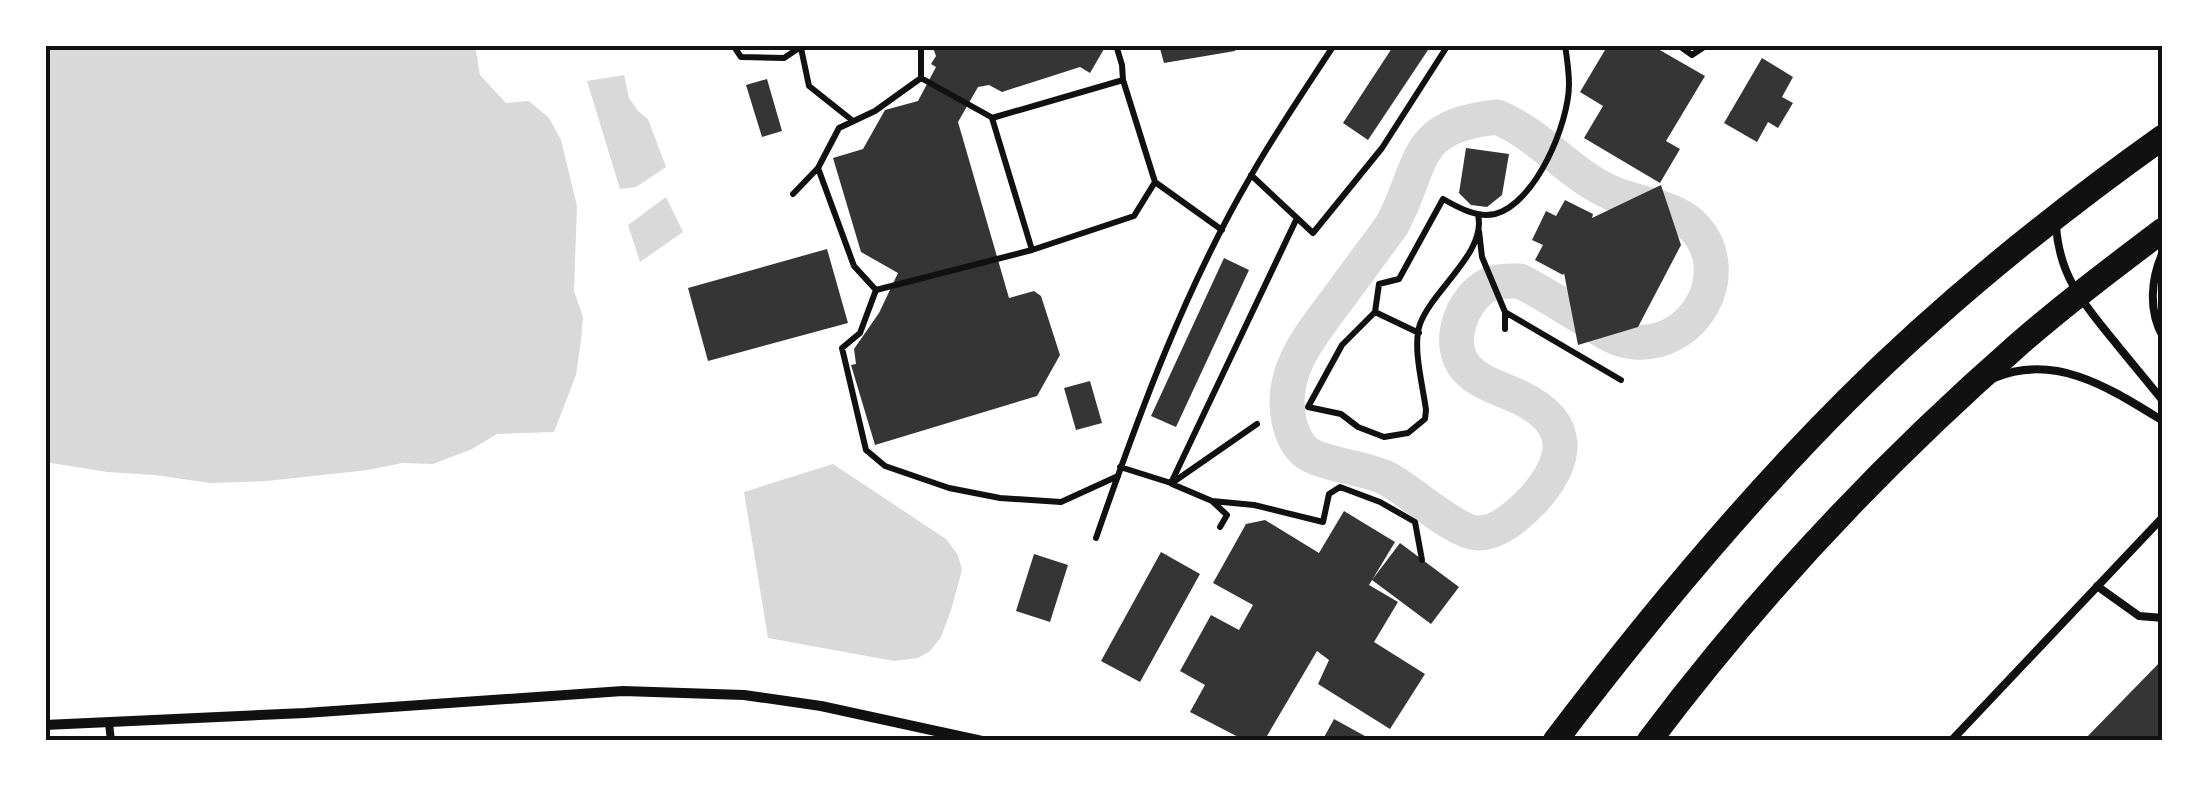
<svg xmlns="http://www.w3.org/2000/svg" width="2208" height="786" viewBox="0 0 2208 786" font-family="'Fira Sans Condensed',sans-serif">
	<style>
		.water { fill: #d9d9d9 }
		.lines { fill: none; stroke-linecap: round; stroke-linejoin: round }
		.canal { stroke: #d9d9d9; stroke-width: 35 }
		.building { fill: #353535 }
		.path { stroke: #111; stroke-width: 6 }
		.service { stroke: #111; stroke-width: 8 }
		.minor { stroke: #111; stroke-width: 10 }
		.primary { stroke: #111; stroke-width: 25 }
		.neatline { fill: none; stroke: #111; stroke-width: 4 }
	</style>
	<rect width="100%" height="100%" fill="#fff"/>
	<!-- water -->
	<path class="water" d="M45,45H475L480,75L506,103L529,101L549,118L561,140L577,206L574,291L583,317L581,340L576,375L554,432L497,434L472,449L433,464L402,463L368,470L267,481L210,483L155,475L107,472L45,462Z
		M624,75L629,98L638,111L648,119L666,167L636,187L620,189L587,81Z
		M666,197L683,232L640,262L628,225Z
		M833,464L946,539L958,555L962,570L951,610L941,637L930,651L918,658L894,661L768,638L744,492Z"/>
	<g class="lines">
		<!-- canal -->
		<path class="canal" d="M1497,117C1541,135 1571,176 1612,193C1637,204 1671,206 1691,224C1740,271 1693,353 1628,341C1611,338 1594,325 1580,316C1560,304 1541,292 1520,281C1510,281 1500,280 1490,284C1462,297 1445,343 1466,368C1480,384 1501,388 1519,397C1572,422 1570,458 1534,499C1519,514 1499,534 1477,533C1454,532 1410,490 1386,478C1368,469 1319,463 1307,453C1296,445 1292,433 1289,421C1278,369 1314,332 1342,293C1359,270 1375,248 1392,225C1425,163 1410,126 1497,117Z"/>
	</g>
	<!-- building -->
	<path class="building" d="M932,45L1115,46L1104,49L1090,73L1080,67L1002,92L989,85L978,87L958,122L1009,298L1034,291L1041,296L1060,355L1037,396L875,445L851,365L856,364L854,349L879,313L898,273L861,252L833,158L863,149L885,110L918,101L936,67L931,64L936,56Z
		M1159,45H1238L1235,51L1164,63Z
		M1394,45H1420L1428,50L1368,140L1343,123Z
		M1608,45H1651L1705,76L1666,141L1680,149L1660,183L1584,138L1603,106L1580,92Z
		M1762,58L1793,77L1782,97L1793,103L1778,128L1768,122L1757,142L1724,123Z
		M767,79L782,131L762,137L746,85Z
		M1466,148L1509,154L1502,195L1487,207L1471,205L1459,193Z
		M1661,185L1681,245L1638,327L1578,345L1564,273L1563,275L1535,260L1543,245L1532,240L1546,211L1556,216L1565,200L1593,214L1592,218Z
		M827,249L848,323L708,361L688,288Z
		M1224,258L1249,270L1176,427L1151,416Z
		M1090,381L1102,423L1076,430L1064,388Z
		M1344,511L1395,542L1369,585L1398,602L1374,642L1425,674L1390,729L1318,684L1329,660L1317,651L1264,741H1246L1190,712L1205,685L1180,671L1211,615L1239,630L1253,605L1213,583L1246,524L1265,520L1319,553Z
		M1400,543L1459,587L1431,624L1372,580Z
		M1161,552L1200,574L1140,682L1101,661Z
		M1034,554L1068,565L1050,622L1016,611Z
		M2163,659V741H2083Z
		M1334,719L1374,741H1322Z"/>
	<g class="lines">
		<!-- path -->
		<path class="path" d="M733,45L741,57L784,58L802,46
			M921,45V78
			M1116,45L1122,65L1123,80
			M1678,45L1692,55L1707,45
			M801,48L809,86L853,121
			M1251,175L1313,233L1382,148L1448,45
			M793,194L818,168
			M1478,215C1487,252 1433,289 1420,324C1412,347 1423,386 1426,410L1425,419L1408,433L1384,437L1358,427L1341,414L1308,407L1342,345L1375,312L1379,284L1399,279L1443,199C1459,208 1477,218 1495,214C1536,203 1569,123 1569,84C1569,71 1567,58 1565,45
			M1479,231L1482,257L1505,312V329
			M1032,250L992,118L1123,80L1155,182
			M876,290L854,266L818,168L839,128L875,111L921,78L991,117
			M1375,312L1419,333
			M1505,312L1621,380
			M1120,467L1171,483L1297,218
			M1118,476L1061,502L1000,498L949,488L885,466L866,450L842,348L860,333L876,290L1032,250L1134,216L1155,182L1222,230
			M1172,483L1257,424
			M1172,484L1212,501L1227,515L1220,527
			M1212,501L1254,505L1323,522L1329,494L1340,487L1380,502L1415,522L1422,560
			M1096,538C1139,414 1185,288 1252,174C1277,130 1306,88 1334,45"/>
		<!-- service -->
		<path class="service" d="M2056,225C2059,276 2083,303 2114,341C2130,361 2147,381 2163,401
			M2163,252C2151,278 2148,311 2163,337
			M1994,378C2056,352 2111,389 2163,421
			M2097,586L2139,616L2163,618
			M109,723L111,741
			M1951,741L2163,517"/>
		<!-- minor -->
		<path class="minor" d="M45,725L305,713L623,691L744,695L821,706L982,741"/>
		<!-- primary -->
		<path class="primary" d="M1555,741C1646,621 1741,506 1847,400C1944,303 2052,216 2163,137
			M1649,741C1758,596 1883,463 2019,344C2065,304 2114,267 2163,230"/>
	</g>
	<!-- border -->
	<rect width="2208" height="786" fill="none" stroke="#ffffff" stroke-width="95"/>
	<rect x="48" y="48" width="2112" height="690" class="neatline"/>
</svg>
